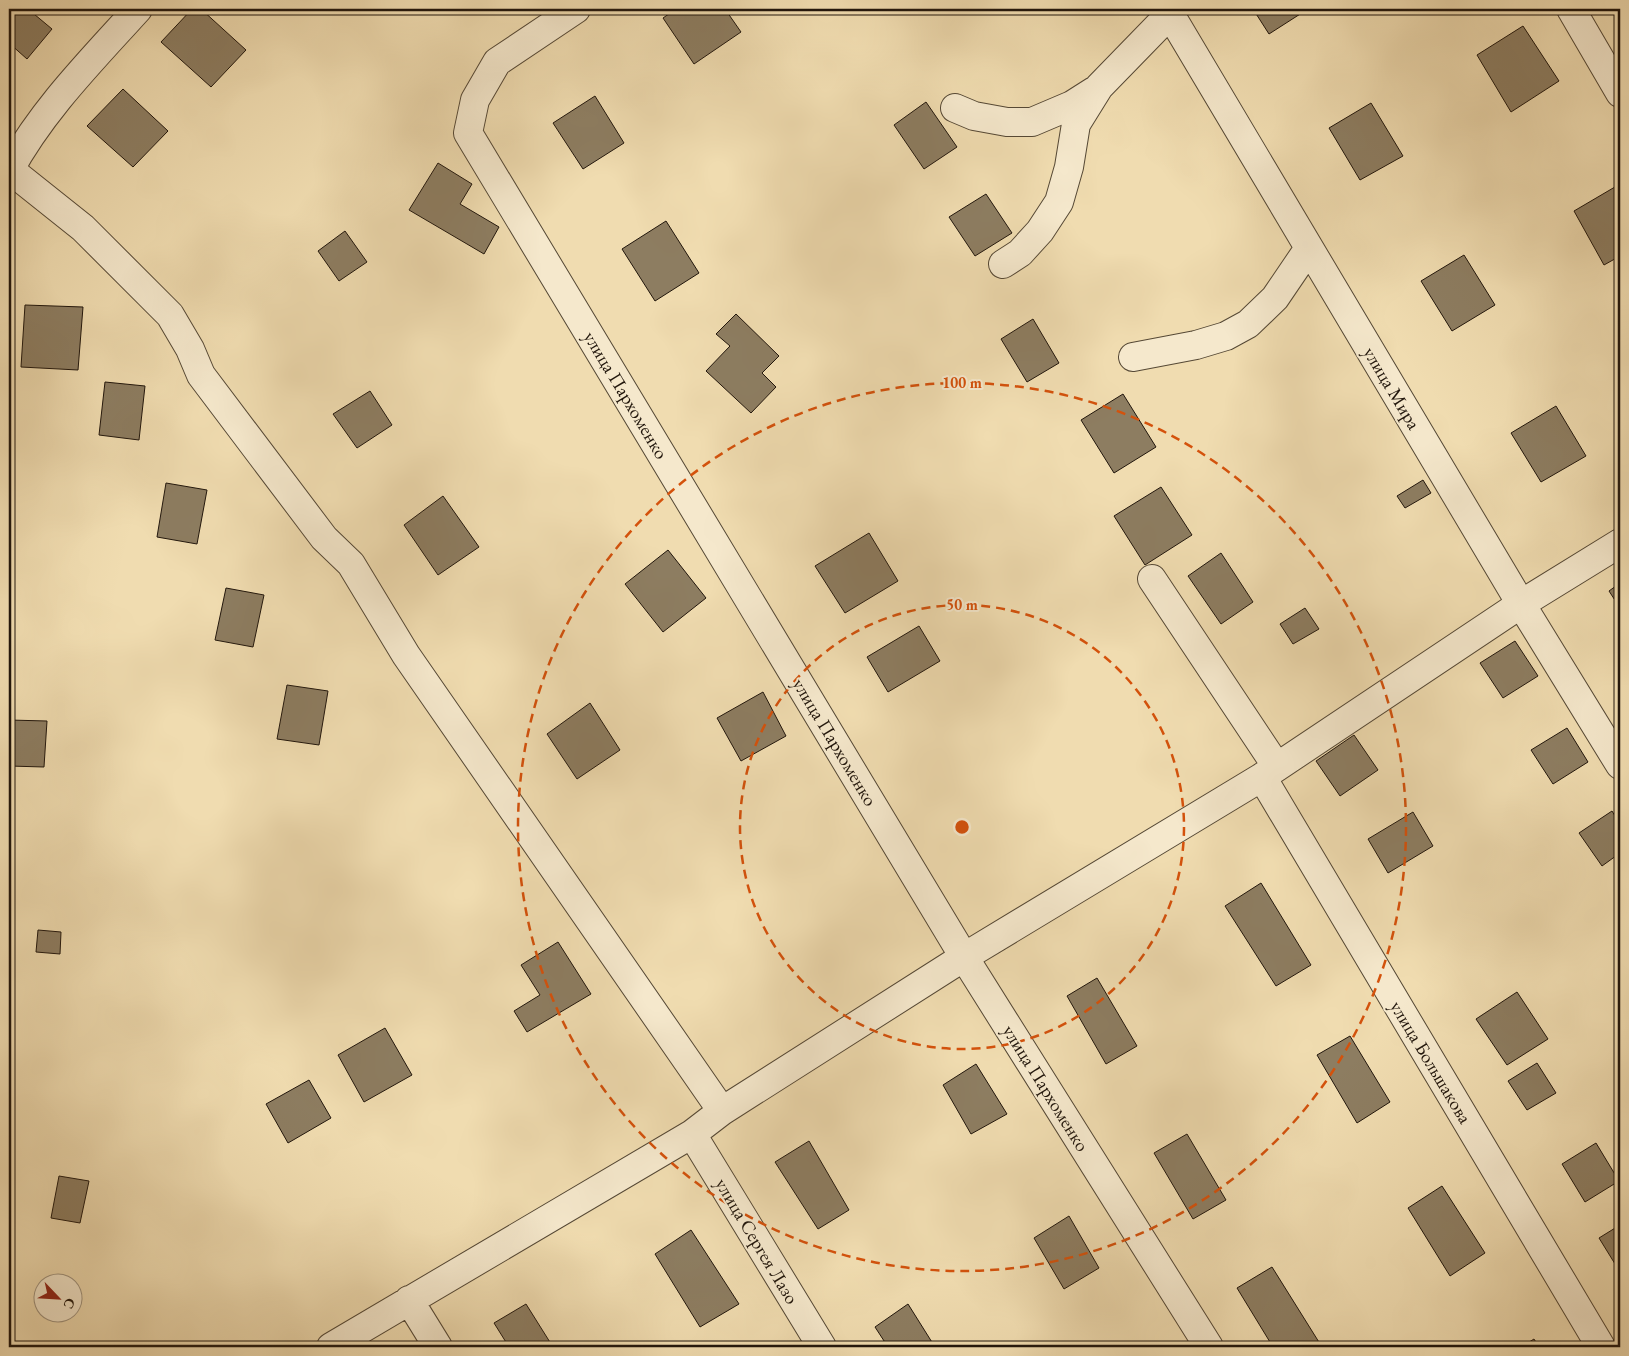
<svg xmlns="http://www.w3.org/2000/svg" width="1629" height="1356" viewBox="0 0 1629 1356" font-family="'EB Garamond',serif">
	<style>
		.building { fill: #8d7d61; stroke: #21160c }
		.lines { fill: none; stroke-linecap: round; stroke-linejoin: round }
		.minor-casing { stroke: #554835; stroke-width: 30 }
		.minor { stroke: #f5e8cc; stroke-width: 28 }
		.ring { fill: none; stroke: #d4520c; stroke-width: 2.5; stroke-dasharray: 9 6 }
		.labels { text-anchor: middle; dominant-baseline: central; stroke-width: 4; stroke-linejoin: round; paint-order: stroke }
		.street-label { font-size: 19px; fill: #21160c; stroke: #f5e8cc }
		.centre { fill: #d4520c; stroke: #f5e8cc; stroke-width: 2.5 }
		.ring-label { font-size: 15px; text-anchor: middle; font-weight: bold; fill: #d4520c; stroke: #f5e8cc; stroke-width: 4; stroke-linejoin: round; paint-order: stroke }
	</style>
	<rect width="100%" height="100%" fill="#f0dcb0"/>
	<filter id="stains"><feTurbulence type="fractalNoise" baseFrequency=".004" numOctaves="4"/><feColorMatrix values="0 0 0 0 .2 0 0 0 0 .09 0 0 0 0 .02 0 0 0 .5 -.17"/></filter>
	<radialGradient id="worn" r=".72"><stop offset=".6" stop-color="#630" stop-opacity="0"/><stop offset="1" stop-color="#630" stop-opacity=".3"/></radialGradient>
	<!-- building -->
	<path class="building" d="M9,9H28L52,29L27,59L9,43Z
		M192,9H201L246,50L211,87L161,42Z
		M676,9H725L741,32L694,64L663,18Z
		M1253,9H1308L1269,34Z
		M1523,26L1559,81L1511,112L1477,55Z
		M123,89L168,131L133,167L87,126Z
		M595,96L624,143L583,169L553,123Z
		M926,102L957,147L924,169L894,125Z
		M1371,103L1403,156L1360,180L1329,128Z
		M438,163L472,184L460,204L499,227L484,254L409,210Z
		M1620,184V256L1604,265L1574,211Z
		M986,194L1012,233L975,256L949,217Z
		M666,221L699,273L655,301L622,249Z
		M345,231L367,262L339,281L318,251Z
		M1464,255L1495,305L1452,331L1421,281Z
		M25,305L83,307L78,370L21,367Z
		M736,314L779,356L762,373L776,387L751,413L706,371L730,346L716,334Z
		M1033,319L1059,363L1027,382L1001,339Z
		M105,382L145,386L139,440L99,435Z
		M370,391L392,425L357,448L333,414Z
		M1123,394L1156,447L1114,473L1081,420Z
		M1556,406L1586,456L1541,482L1511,433Z
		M1423,480L1431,493L1405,508L1397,496Z
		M166,483L207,490L197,544L157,537Z
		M1161,487L1192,535L1145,565L1114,516Z
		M443,496L479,547L438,575L404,525Z
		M869,533L898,581L845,613L815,566Z
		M668,550L706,598L663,632L625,584Z
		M1221,553L1253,602L1221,624L1188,576Z
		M1620,583V608L1609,591Z
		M226,588L264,595L253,647L215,640Z
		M1305,608L1319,629L1293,644L1280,624Z
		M919,626L940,661L888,692L867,657Z
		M1515,641L1538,676L1503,698L1480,663Z
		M287,685L328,691L319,745L277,739Z
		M763,692L786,736L741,761L717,718Z
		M590,703L620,750L577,779L547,734Z
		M9,720L47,721L44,767L9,766Z
		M1567,728L1588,762L1553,784L1531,750Z
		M1354,735L1378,770L1340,796L1316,761Z
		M1612,811L1620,824V853L1602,866L1579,833Z
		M1413,812L1433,846L1388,873L1368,839Z
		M1261,883L1311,965L1276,986L1225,906Z
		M38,930L61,932L60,954L36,952Z
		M558,942L591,994L527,1032L514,1011L540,995L521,965Z
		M1097,978L1137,1046L1106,1064L1067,996Z
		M1517,992L1548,1039L1507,1065L1476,1019Z
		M385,1028L412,1075L364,1102L338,1055Z
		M9,1030H13L9,1070Z
		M1350,1036L1390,1102L1357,1123L1317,1055Z
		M1537,1063L1556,1093L1527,1110L1508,1081Z
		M976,1064L1007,1114L971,1134L943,1085Z
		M309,1080L331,1118L288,1143L266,1104Z
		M1187,1134L1226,1200L1193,1219L1154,1153Z
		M809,1141L849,1210L818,1229L775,1162Z
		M1596,1143L1619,1181L1585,1202L1562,1164Z
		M59,1176L89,1181L80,1223L51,1218Z
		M1442,1186L1485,1253L1450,1276L1408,1208Z
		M1069,1216L1099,1268L1064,1289L1034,1238Z
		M1620,1225V1272L1599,1238Z
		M691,1230L739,1304L700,1327L655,1254Z
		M1272,1267L1322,1347H1273L1237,1288Z
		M526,1304L553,1347H509L494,1323Z
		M908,1304L935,1347H888L875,1327Z
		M1534,1339L1539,1347H1521Z"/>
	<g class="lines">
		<defs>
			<path id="minor" d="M576,9L497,62L475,100L468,133L964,957L1209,1347
				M1167,9L1521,604L1620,765
				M1571,9L1620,93
				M955,108L974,116L1007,122H1032L1072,105L1094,91
				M9,169L83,228L170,315L190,349L201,375L324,538L351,564L406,655L722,1111
				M9,171C42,110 92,60 138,9
				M1003,264L1020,253L1040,231L1059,202L1069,167L1076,124L1099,87L1170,14
				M1133,357L1196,345L1226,336L1248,324L1275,298L1309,248
				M1152,579L1277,767
				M1262,777L1601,1347
				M692,1134L822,1347
				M409,1300L438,1347
				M331,1347L692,1134L722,1111L964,957L1262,777L1521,604L1620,543"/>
		</defs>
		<!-- minor casing -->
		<use href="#minor" class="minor-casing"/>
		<!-- minor -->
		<use href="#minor" class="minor"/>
	</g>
	<!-- distance rings -->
	<g class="ring">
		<circle cx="962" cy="827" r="222"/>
		<circle cx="962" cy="827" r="444"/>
	</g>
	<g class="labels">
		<!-- street labels -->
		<g class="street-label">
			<text transform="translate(1392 388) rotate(59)">улица Мира</text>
			<text transform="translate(626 395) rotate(59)">улица Пархоменко</text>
			<text transform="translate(835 742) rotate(59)">улица Пархоменко</text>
			<text transform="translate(1431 1062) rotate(59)">улица Большакова</text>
			<text transform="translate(1046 1088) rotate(58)">улица Пархоменко</text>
			<text transform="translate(757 1241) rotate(59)">улица Сергея Лазо</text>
		</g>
	</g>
	<circle cx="962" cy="827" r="8" class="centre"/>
	<g class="ring-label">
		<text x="962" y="388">100 m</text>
		<text x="962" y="610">50 m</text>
	</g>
	<!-- margin -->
	<rect width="1629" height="1356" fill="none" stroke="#f0dcb0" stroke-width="30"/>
	<rect x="10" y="10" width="1609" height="1336" fill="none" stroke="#21160c" stroke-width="2.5"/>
	<rect x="15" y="15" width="1599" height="1326" fill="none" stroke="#21160c"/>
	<!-- north arrow -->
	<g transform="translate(58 1298) rotate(115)"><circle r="24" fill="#f5e8cc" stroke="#a0947f"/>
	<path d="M0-4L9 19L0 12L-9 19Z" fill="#8f2418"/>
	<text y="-8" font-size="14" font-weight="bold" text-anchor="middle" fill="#21160c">С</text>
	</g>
	<rect width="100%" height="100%" filter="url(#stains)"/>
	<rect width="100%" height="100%" fill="url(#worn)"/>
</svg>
